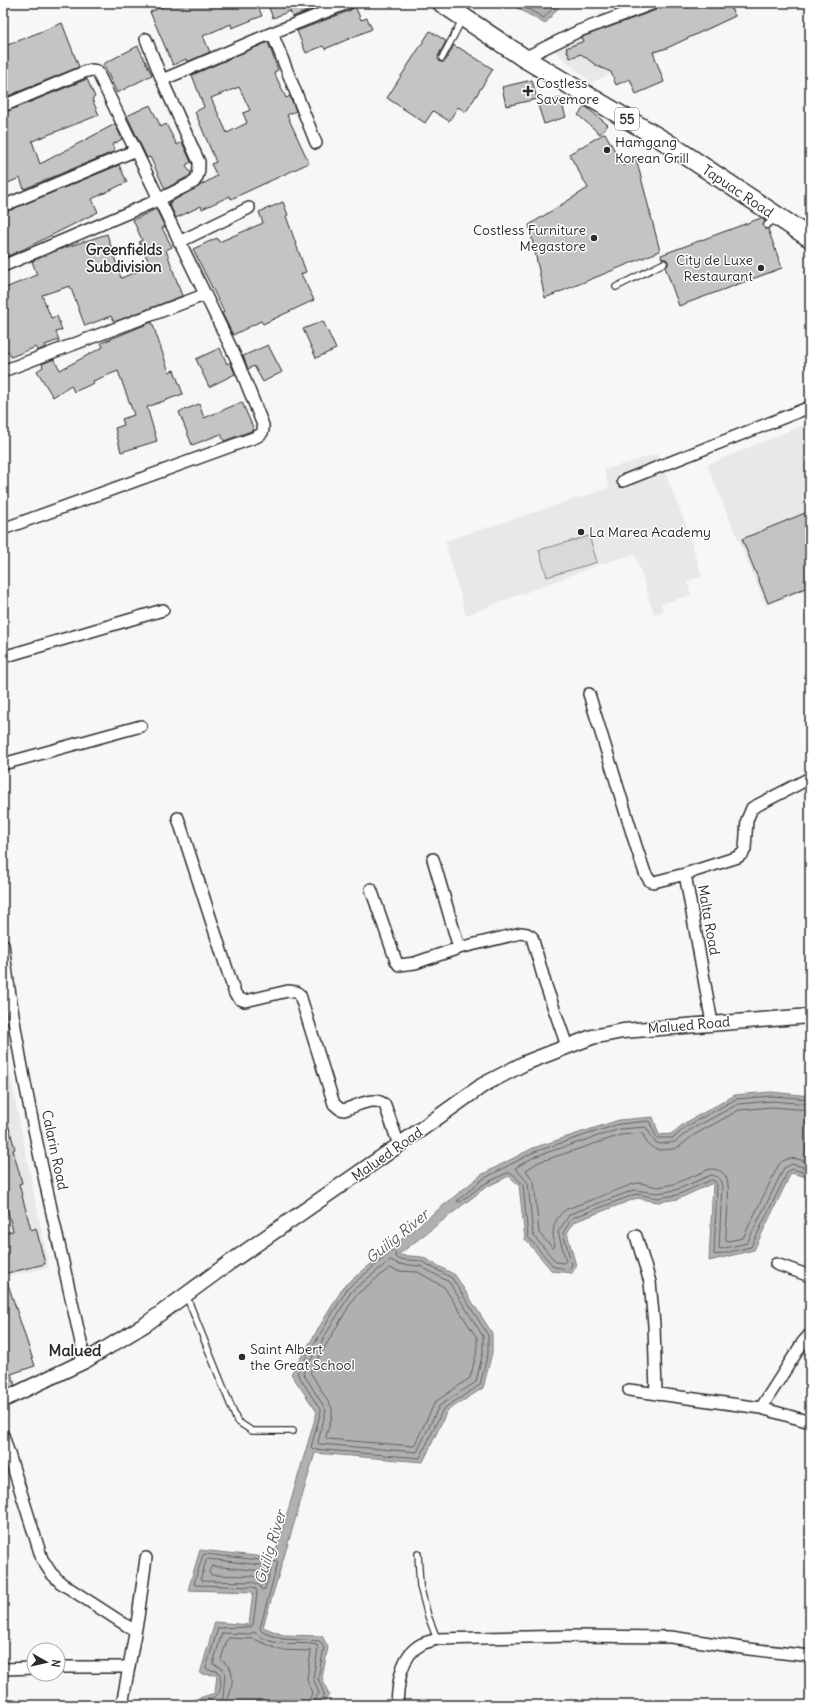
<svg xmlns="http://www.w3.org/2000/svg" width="813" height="1708" viewBox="0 0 813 1708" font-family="Delius,sans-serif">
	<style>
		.built { fill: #e8e8e8 }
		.green { fill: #d9d9d9; stroke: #828282 }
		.water { fill: #b0b0b0; stroke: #7b7b7b }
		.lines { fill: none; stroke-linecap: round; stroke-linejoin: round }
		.shore { stroke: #606060; stroke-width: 1 }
		.building { fill: #c4c4c4; stroke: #2b2b2b; fill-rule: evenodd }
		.service-casing { stroke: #2b2b2b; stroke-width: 8 }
		.minor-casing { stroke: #2b2b2b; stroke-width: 14 }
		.tertiary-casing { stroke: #2b2b2b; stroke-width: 17 }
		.primary-casing { stroke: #2b2b2b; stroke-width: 21 }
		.service { stroke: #fff; stroke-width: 5.5 }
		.minor { stroke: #fff; stroke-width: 11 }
		.tertiary { stroke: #fff; stroke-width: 14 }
		.primary { stroke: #fff; stroke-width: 18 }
		.poi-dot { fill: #2b2b2b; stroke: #fff; stroke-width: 1.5 }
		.labels { text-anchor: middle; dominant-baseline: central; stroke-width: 3; stroke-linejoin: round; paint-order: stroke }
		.shield { fill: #fff; stroke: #6b6b6b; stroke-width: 1 }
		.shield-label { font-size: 13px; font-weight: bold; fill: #2b2b2b }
		.poi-label { font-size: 14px; fill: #2b2b2b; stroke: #fff; text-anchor: start }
		.street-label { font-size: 14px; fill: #2b2b2b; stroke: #fff }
		.neighbourhood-label { font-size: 15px; font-weight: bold; fill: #2b2b2b; stroke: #fff }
		.water-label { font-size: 15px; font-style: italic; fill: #5a5a5a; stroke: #fff }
		.quarter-label { font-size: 16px; font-weight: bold; fill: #2b2b2b; stroke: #fff }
	</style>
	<rect width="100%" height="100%" fill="#f7f7f7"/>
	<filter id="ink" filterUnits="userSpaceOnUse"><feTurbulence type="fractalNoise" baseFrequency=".025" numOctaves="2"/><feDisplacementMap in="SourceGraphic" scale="8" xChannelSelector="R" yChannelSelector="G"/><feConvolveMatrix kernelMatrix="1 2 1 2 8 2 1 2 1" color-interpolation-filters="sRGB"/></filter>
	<g filter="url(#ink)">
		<!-- built -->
		<path class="built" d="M664,3H730L737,17L591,83L554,51L580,32Z
			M810,422V589L766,606L707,465Z
			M657,454L685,522L702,576L687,581L691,595L661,604L663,611L654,614L635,554L601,564L466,615L445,541L609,488L604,470Z
			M7,1059L49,1268L3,1277V1060Z"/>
		<!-- green -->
		<path class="green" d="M589,536L597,562L547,577L539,550Z"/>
		<!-- water -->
		<path class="water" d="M509,3H562L545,24Z
			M771,1092L810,1096V1178L791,1173L754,1250L709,1261L713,1183L678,1199L658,1202L637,1198L574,1222L567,1233L576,1266L572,1273L552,1271L525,1239L519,1185L509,1176L486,1187L398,1255L422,1257L455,1275L492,1333V1353L483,1388L447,1411L423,1462L315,1453L263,1627L283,1635L322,1636L328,1647L322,1678L329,1695L321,1705H194L193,1700L215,1693L217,1675L200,1674L215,1622L249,1625L253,1592L188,1590L200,1550L274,1558L317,1412L291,1374L344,1286L481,1175L533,1148L619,1120L653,1117L659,1135L671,1134L685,1123L735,1095Z"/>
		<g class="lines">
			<!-- shore -->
			<path class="shore" d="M517,3L544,18L557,3
				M810,1099L771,1096L736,1099L687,1126L673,1138H657L649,1121L619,1124L534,1152L483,1179L457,1201L460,1202L484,1184L507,1173H512L523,1185L528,1237L554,1267L569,1269L572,1265L563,1233L572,1218L636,1194L658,1198L677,1195L711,1180L715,1181L717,1185L714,1254L716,1255L751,1247L788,1171L792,1169L810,1174
				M810,1104L771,1101L738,1104L690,1130L675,1142L660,1144L655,1142L646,1127L620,1129L536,1156L515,1168L528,1183L533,1235L556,1262L564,1263L566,1261L558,1232L570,1214L634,1190L658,1193L676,1190L711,1175L718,1177L722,1184L719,1248L721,1249L747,1243L784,1168L792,1164L810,1169
				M810,1110L771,1107L739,1110L694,1135L679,1147L673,1149L659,1150L653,1148L647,1143L642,1133L621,1135L539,1162L526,1170L534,1182L539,1233L553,1248L555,1246C551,1231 553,1218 567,1209L633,1184L640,1183L658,1187L674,1184L710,1169C717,1169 723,1171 726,1177C732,1188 725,1226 726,1240L728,1241L743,1238L779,1164C789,1155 799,1159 810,1163
				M393,1251L395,1252L396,1257L398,1259L421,1261L452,1278L488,1335V1353L480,1385L443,1409L420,1458L313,1449L311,1447L321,1411L297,1373L347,1289Z
				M391,1260L398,1264L420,1266L449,1282L483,1336V1352L476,1382L439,1406L417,1452L319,1444L318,1442L326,1410L303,1373L351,1292Z
				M390,1268L398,1271L418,1272L444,1287L477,1338V1351L470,1378L435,1402L414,1446L327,1439L326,1436L332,1416V1408L310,1372L355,1296Z
				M208,1559L270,1566L271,1569L265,1589L262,1590L259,1585L253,1582L202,1581L201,1578L206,1561Z
				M212,1566L262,1571L264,1574L261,1578L253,1576L211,1575L209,1573Z
				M198,1705L199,1702C217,1697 223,1697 220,1674L217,1671L208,1670L206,1668L218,1628L251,1627L253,1625L257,1593L256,1589L253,1587L195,1585L194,1583L203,1555L204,1554L278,1562L260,1628L262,1632L282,1639L320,1641L324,1648L318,1678L324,1694L319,1705
				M207,1705L218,1702L223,1698L225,1673L222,1668L213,1664L222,1633L249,1634L254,1632C277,1650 293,1640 317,1645L318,1649L313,1678L319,1693L314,1700L313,1705
				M224,1705C231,1698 235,1677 230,1668C227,1664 223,1662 221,1659L227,1640L229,1638L254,1639L280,1650L311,1651L307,1679L312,1693L307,1705"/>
		</g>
		<!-- building -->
		<path class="building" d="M171,3H257L262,16L232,28L231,24L203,36L210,52L187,62L186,59L173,65L150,12Z
			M280,3H320L321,6L292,17L290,11L273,18L269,8Z
			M669,3H728L735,16L667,48L653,52L664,82L636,94L630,79L616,85L611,72L597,66L581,54L570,58L566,48L584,41L582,37L656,10L660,6Z
			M355,6L361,20L367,18L372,29L325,49L323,46L306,53L297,31L351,10Z
			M62,23L79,67L3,98V47Z
			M430,31L446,41L438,56L440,62H443L446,60L454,45L457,48L458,47L493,69L466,112L458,107L449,121L433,111L425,123L387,98Z
			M268,42L278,70L274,72L286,98L290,96L296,111L287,115L309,163L231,199L230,196L202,209L201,206L176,218L169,203L217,176L211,164L216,162L195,112L204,107L192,75ZM239,87L250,110L243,113L247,123L227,133L211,98Z
			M138,46L152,75L117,93L103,64Z
			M87,79L95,97L92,99L99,115L32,141L40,164L115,124L122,139L112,145L115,150L113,152L24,189L20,178L3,185V113Z
			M532,80L537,99L506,106L502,87Z
			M560,98L566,117L544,124L538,105Z
			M150,105L161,127L166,124L177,145L182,142L191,162L186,165L191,174L189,176L165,189L150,157L147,158L127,116Z
			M585,106L608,125L600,134L578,115Z
			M605,133L623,166L636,158L660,251L545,298L529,225L588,188L569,154Z
			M119,165L127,182L92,199L98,212L24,249L3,258V213Z
			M283,202L288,215L286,216L306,272L301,274L314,300L263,324L261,321L233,335L222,313L224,312L193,249L217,238L219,242L263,223L259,212Z
			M156,209L165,227L162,228L172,247L166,250L182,296L114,322L111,316L85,326L70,286L42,295L51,318L57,316L62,330L56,332L59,340L45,345L46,347L37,351L36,347L11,357L8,351L3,353V289L37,275L32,261L58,250L107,234L121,278L151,266L139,242L142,240L133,220Z
			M761,218L765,221L763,226L765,229H768L782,268L679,306L665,267L668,265V261L666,259H662L661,255Z
			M323,321L336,349L316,358L303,329Z
			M152,322L169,372L174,370L183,394L147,407L157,441L121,452L115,428L124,425L122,419L134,415L118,371L93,381L94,383L74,392L71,385L53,397L37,371L43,367L42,364L54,359L60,370L103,347L101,343Z
			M268,345L282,372L263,382L254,366L248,369L243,356Z
			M220,348L227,364L230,362L235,374L209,387L196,359Z
			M242,402L254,430L224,441L221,434L192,445L179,412L199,404L204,418Z
			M810,511V586L768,603L742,539Z
			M3,1117H6L15,1149L13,1150L22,1183L19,1184L31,1230L36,1228L45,1264L3,1274V1233L13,1231L3,1193Z
			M5,1275L35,1366L11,1374L15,1385L3,1391V1276Z"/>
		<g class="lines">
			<defs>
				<path id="service" d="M442,58L462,20
					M767,225L776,218
					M616,287L664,263
					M186,1295L237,1421L252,1431H293
					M418,1554L420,1586L428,1616L437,1639"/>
				<path id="minor" d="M272,33L316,143
					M524,58L579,31L654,3
					M162,80L272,33L348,3
					M3,106L84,72L91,70L97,71L237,360L263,425C264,432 262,434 256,437L3,529
					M3,206L134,151
					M179,242L249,208
					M3,266L158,200L194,182C199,176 199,170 199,162L162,80L146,39
					M3,371L204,295
					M623,481L810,407
					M3,657L163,610
					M589,694L636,846L645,873L650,881L654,882L685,874L738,857L743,853L745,849L747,820L752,808L810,778
					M3,764L141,726
					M178,818L235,994L240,999L245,1001L288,991L296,992L300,995L334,1104L340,1109L344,1110C356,1106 375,1095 385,1105L399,1145
					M433,859L459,948
					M685,874L712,1023
					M371,889L396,961L399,965L415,963L459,948L521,933L527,934L532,937L545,983L567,1046
					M3,944C20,1085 55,1223 85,1361
					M636,1236L650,1282L654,1325L656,1394
					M776,1264L810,1276
					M629,1390L761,1408L810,1422
					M761,1408L803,1342L810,1334
					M3,1435L42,1559L51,1573L61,1583L135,1631
					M58,1667H129
					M3,1669L34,1668
					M122,1705L138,1617L146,1558
					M397,1705C398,1684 400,1655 422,1644C426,1642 432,1641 437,1639L574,1636L671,1637L749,1649L810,1656"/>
				<path id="tertiary" d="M3,1400L85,1361L146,1324L229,1263L399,1145L483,1085L525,1063L592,1037L623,1031L810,1016"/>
				<path id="primary" d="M442,3L524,58L666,142L810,238"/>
			</defs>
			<!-- service casing -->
			<use href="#service" class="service-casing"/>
			<!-- minor casing -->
			<use href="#minor" class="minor-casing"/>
			<!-- tertiary casing -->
			<use href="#tertiary" class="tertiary-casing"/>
			<!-- primary casing -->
			<use href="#primary" class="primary-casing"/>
			<!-- service -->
			<use href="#service" class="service"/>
			<!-- minor -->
			<use href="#minor" class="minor"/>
			<!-- tertiary -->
			<use href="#tertiary" class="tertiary"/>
			<!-- primary -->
			<use href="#primary" class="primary"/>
		</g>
	</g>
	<!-- markers -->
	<g class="poi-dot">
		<path d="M526 85h4v4h4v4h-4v4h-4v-4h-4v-4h4z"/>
		<circle cx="607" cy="150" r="4"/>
		<circle cx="594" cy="238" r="4"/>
		<circle cx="761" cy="268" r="4"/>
		<circle cx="581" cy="532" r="4"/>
		<circle cx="242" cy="1357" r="4"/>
	</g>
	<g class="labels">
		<!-- shield labels -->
		<rect class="shield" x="615" y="108" width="24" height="22" rx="3"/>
		<g class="shield-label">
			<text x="627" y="119">55</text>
		</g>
		<!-- poi labels -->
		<g class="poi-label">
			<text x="536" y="83">Costless<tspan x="536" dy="16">Savemore</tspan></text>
			<text x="615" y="142">Hamgang<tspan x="615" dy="16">Korean Grill</tspan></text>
			<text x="586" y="230" text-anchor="end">Costless Furniture<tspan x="586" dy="16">Megastore</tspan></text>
			<text x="753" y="260" text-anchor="end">City de Luxe<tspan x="753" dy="16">Restaurant</tspan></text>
			<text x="589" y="532">La Marea Academy</text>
			<text x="250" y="1349">Saint Albert<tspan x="250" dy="16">the Great School</tspan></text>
		</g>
		<!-- street labels -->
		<g class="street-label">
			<text transform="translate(738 191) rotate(34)">Tapuac Road</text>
			<text transform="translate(709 920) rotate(80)">Malta Road</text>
			<text transform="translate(689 1025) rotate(-5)">Malued Road</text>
			<text transform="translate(55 1150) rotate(78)">Calarin Road</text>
			<text transform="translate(387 1154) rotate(-35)">Malued Road</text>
		</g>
		<!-- neighbourhood labels -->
		<g class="neighbourhood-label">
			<text x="124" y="249">Greenfields<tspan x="124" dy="17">Subdivision</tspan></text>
		</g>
		<!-- water labels -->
		<g class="water-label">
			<text transform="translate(397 1236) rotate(-39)">Guilig River</text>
			<text transform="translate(270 1547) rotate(-73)">Guilig River</text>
		</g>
		<!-- quarter labels -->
		<g class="quarter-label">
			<text x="75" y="1350">Malued</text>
		</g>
	</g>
	<!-- margin -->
	<rect width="813" height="1708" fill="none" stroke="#fff" stroke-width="16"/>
	<rect x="8" y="8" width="797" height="1692" fill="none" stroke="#2b2b2b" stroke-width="1.5" filter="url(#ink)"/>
	<!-- north arrow -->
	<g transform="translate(46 1662) rotate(98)"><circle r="19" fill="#ffffff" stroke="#aaaaaa"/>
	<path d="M0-3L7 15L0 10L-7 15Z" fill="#2b2b2b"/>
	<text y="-6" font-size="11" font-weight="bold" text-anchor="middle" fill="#2b2b2b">N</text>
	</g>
</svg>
